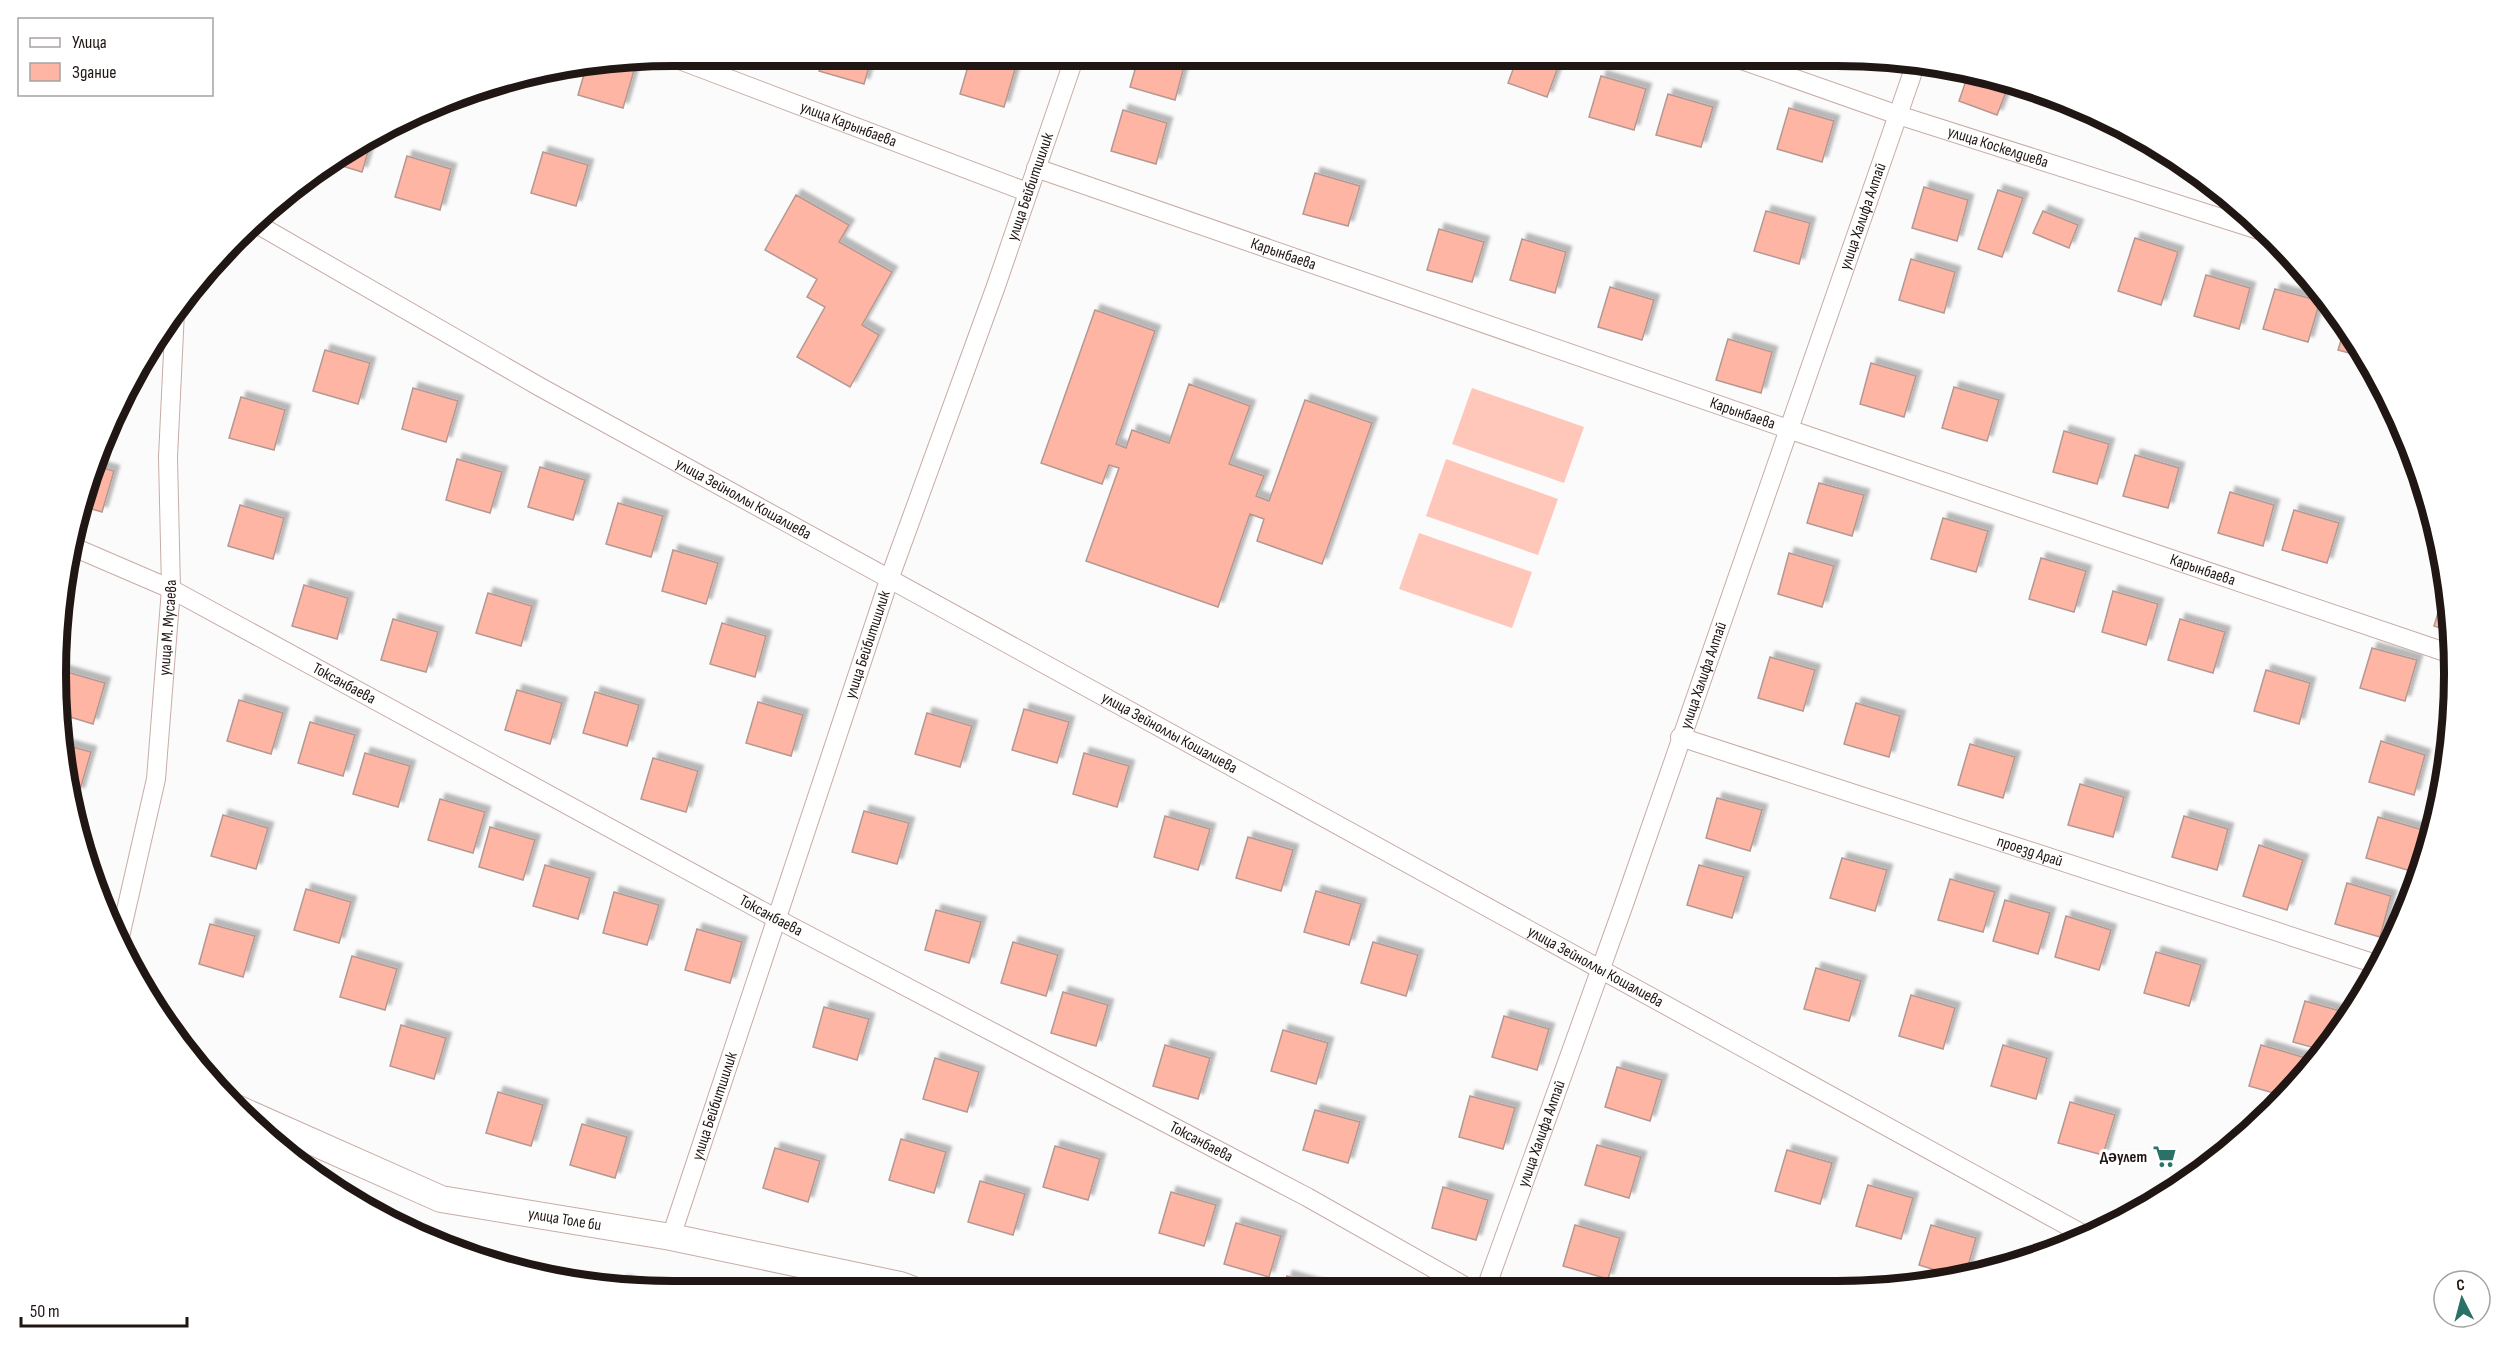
<svg xmlns="http://www.w3.org/2000/svg" width="2510" height="1347" viewBox="0 0 2510 1347" font-family="'Sofia Sans Condensed',sans-serif">
	<style>
		.grass { fill: #ffc7ba }
		.building { fill: #ffb5a4; stroke: #b49892; stroke-width: 1.5; filter: url(#shadow) }
		.lines { fill: none; stroke-linecap: round; stroke-linejoin: round }
		.street-casing { stroke: #c8aca6; stroke-width: 20 }
		.secondary-casing { stroke: #c8aca6; stroke-width: 28 }
		.street { stroke: #fff; stroke-width: 18 }
		.secondary { stroke: #fff; stroke-width: 26 }
		.labels { text-anchor: middle; dominant-baseline: central; stroke-width: 6; stroke-linejoin: round; paint-order: stroke }
		.street-label { font-size: 16px; fill: #201613; stroke: #fff }
		.poi-label { font-size: 16px; font-weight: bold; fill: #201613; stroke: #fff; text-anchor: end }
		.rim { fill: none; stroke: #201613; stroke-width: 8 }
	</style>
	<defs>
		<filter id="shadow"><feDropShadow dx="5.5" dy="-5.5" stdDeviation="1.5" flood-color="#0004"/></filter>
	</defs>
	<rect width="100%" height="100%" fill="#fbfbfb"/>
	<!-- grass -->
	<path class="grass" d="M1472,388L1584,427L1564,483L1452,444Z
		M1446,459L1558,499L1538,555L1426,516Z
		M1419,533L1532,572L1512,628L1399,589Z"/>
	<!-- building -->
	<path class="building" d="M823,56H872L864,84L819,71Z
		M971,56H981L1016,66L1004,107L960,94Z
		M1139,56H1176L1186,59L1175,100L1130,87Z
		M1518,56L1561,59L1547,97L1508,83Z
		M1844,57H1867L1865,64Z
		M615,61L635,67L623,108L578,95L587,64Z
		M1969,72L2010,82L1997,115L1959,101Z
		M1601,76L1646,89L1634,130L1589,117Z
		M1668,94L1713,107L1701,147L1656,135Z
		M1789,108L1834,121L1822,162L1777,149Z
		M1123,110L1167,123L1156,164L1111,151Z
		M373,135L362,172L329,162L365,138Z
		M543,152L588,165L576,206L531,193Z
		M407,156L451,169L440,210L395,197Z
		M1315,173L1360,186L1348,226L1303,214Z
		M1924,187L1968,200L1957,241L1912,228Z
		M1998,190L2023,198L2002,257L1978,249Z
		M796,195L849,225L839,242L892,272L862,325L879,335L850,387L797,357L825,307L807,297L817,279L765,250Z
		M1766,211L1810,223L1799,264L1754,251Z
		M2043,211L2078,225L2069,248L2033,233Z
		M1439,229L1484,242L1472,282L1427,270Z
		M2135,238L2178,252L2161,305L2118,291Z
		M1522,239L1566,252L1555,293L1510,280Z
		M1911,259L1955,272L1944,313L1899,300Z
		M2206,275L2250,288L2239,329L2194,316Z
		M1610,287L1654,300L1642,340L1598,327Z
		M2275,289L2320,301L2308,342L2263,329Z
		M1095,310L1155,331L1116,444L1126,448L1132,430L1169,443L1189,384L1250,406L1229,464L1264,476L1256,496L1269,501L1305,400L1372,423L1322,564L1257,541L1264,519L1250,514L1218,607L1086,561L1119,468L1109,465L1102,484L1041,463Z
		M2345,327L2367,358L2338,350Z
		M1728,339L1772,352L1761,393L1716,380Z
		M325,350L370,363L358,404L313,391Z
		M1871,363L1916,376L1904,417L1860,404Z
		M1954,387L1999,400L1987,441L1942,428Z
		M413,388L458,401L446,442L402,429Z
		M241,397L285,410L274,450L229,438Z
		M2064,431L2109,444L2097,484L2053,472Z
		M2135,455L2179,468L2168,508L2123,496Z
		M457,459L502,472L490,513L446,500Z
		M93,465L114,471L102,512L79,505Z
		M540,467L585,480L573,520L528,507Z
		M1819,483L1864,495L1852,536L1807,523Z
		M2230,492L2274,505L2263,546L2218,533Z
		M618,503L663,516L651,557L606,544Z
		M240,505L284,518L273,559L228,546Z
		M2294,510L2339,523L2327,563L2282,550Z
		M1943,518L1988,531L1976,572L1931,559Z
		M673,550L718,563L706,604L662,591Z
		M1789,553L1834,566L1822,607L1778,594Z
		M2041,558L2086,571L2074,612L2029,599Z
		M304,585L348,598L337,639L292,626Z
		M2446,586L2449,593L2450,631L2434,626Z
		M2113,591L2158,604L2146,645L2102,632Z
		M488,593L532,606L521,646L476,633Z
		M393,619L438,632L426,672L381,660Z
		M2180,619L2225,632L2213,673L2168,660Z
		M722,623L766,636L755,677L710,664Z
		M2372,648L2417,660L2405,701L2360,688Z
		M1770,657L1815,670L1803,711L1758,698Z
		M60,670L105,683L93,724L57,713V682Z
		M2266,670L2310,683L2299,724L2254,711Z
		M517,690L562,703L550,744L505,730Z
		M595,692L639,705L627,746L583,733Z
		M239,700L283,713L271,754L227,741Z
		M758,702L803,715L791,756L746,743Z
		M1856,703L1900,716L1889,757L1844,744Z
		M1024,709L1069,722L1057,763L1012,750Z
		M927,713L972,726L960,767L915,754Z
		M310,722L355,735L343,776L298,763Z
		M2381,741L2425,755L2414,795L2369,782Z
		M62,744L91,752L79,793L69,790Z
		M1970,744L2015,757L2003,798L1958,785Z
		M365,753L410,766L398,807L353,794Z
		M1084,753L1129,766L1117,807L1073,794Z
		M653,758L698,771L686,812L641,799Z
		M2080,784L2124,797L2113,837L2068,825Z
		M1717,798L1762,810L1750,851L1706,838Z
		M440,799L485,812L473,853L428,840Z
		M864,811L909,823L897,864L852,852Z
		M223,815L268,828L256,869L211,856Z
		M1165,816L1210,829L1198,870L1154,857Z
		M2184,816L2228,829L2217,870L2172,857Z
		M2378,817L2423,830L2411,871L2366,858Z
		M490,827L535,840L523,880L479,867Z
		M1248,837L1293,850L1281,891L1236,878Z
		M2259,845L2303,860L2287,910L2243,896Z
		M1842,858L1887,870L1875,911L1830,898Z
		M545,865L590,878L578,919L533,906Z
		M1699,865L1744,877L1732,918L1687,905Z
		M1950,879L1995,892L1983,932L1938,920Z
		M2347,883L2391,896L2380,937L2335,924Z
		M306,889L351,902L339,943L294,930Z
		M1316,891L1361,904L1349,945L1304,932Z
		M614,892L659,905L647,945L603,933Z
		M2005,900L2050,913L2038,954L1993,941Z
		M936,910L981,922L969,963L925,950Z
		M2066,916L2111,930L2099,970L2055,957Z
		M210,924L255,936L243,977L199,964Z
		M697,929L742,942L730,983L685,970Z
		M1013,942L1058,955L1046,996L1001,983Z
		M1373,942L1418,955L1406,996L1361,983Z
		M2156,952L2201,965L2189,1006L2144,993Z
		M352,956L397,969L385,1010L340,997Z
		M1816,968L1861,981L1849,1021L1804,1009Z
		M1063,992L1108,1005L1096,1046L1051,1033Z
		M1911,995L1955,1008L1943,1049L1899,1036Z
		M2305,1001L2347,1013L2322,1050L2293,1042Z
		M824,1007L869,1019L857,1060L813,1047Z
		M1504,1016L1549,1029L1537,1070L1492,1057Z
		M401,1025L446,1038L434,1079L390,1066Z
		M1283,1030L1328,1043L1316,1084L1271,1071Z
		M1165,1045L1210,1058L1198,1099L1153,1086Z
		M2003,1045L2047,1058L2036,1099L1991,1086Z
		M2261,1045L2306,1058L2298,1084L2284,1096L2249,1086Z
		M935,1058L979,1072L967,1112L923,1099Z
		M1617,1067L1662,1080L1650,1121L1605,1107Z
		M498,1092L543,1105L531,1146L486,1133Z
		M1470,1096L1515,1108L1503,1149L1459,1137Z
		M2070,1102L2115,1115L2103,1155L2058,1143Z
		M1315,1110L1360,1122L1348,1163L1303,1150Z
		M582,1124L627,1137L615,1178L570,1165Z
		M901,1139L946,1152L934,1193L889,1180Z
		M1597,1145L1641,1157L1629,1198L1585,1185Z
		M1055,1146L1100,1159L1088,1200L1043,1187Z
		M775,1148L820,1161L808,1202L763,1188Z
		M1787,1150L1832,1163L1820,1204L1775,1191Z
		M980,1181L1025,1194L1013,1235L968,1222Z
		M1868,1185L1913,1198L1901,1239L1856,1226Z
		M1443,1187L1488,1200L1476,1240L1432,1228Z
		M1171,1192L1216,1205L1204,1246L1159,1233Z
		M1236,1223L1281,1236L1269,1277L1224,1264Z
		M1575,1225L1620,1238L1608,1279L1563,1266Z
		M1931,1225L1976,1238L1966,1273L1955,1276L1919,1265Z
		M1287,1276L1329,1288H1284Z
		M625,1281L629,1283L633,1290L617,1288L620,1282Z"/>
	<g class="lines">
		<defs>
			<g id="street">
				<path id="s1" d="M669,56L1027,192"/>
				<path id="s2" d="M1733,57L1898,115L2265,232"/>
				<path id="s3" d="M1036,168L1788,429L2451,654"/>
				<path id="s4" d="M255,223L540,387L2088,1237"/>
				<path id="s5" d="M71,546L171,589L777,919L1307,1197L1468,1288"/>
				<path id="s6" d="M1680,737L2379,965"/>
				<path id="s7" d="M119,941L156,779L171,589L168,457L175,311"/>
				<path id="s8" d="M671,1237L890,577L996,286L1075,56"/>
				<path id="s9" d="M1486,1288L1624,904L1916,63"/>
			</g>
			<g id="secondary">
				<path id="s10" d="M234,1107L441,1199L671,1237L900,1285L911,1289"/>
			</g>
		</defs>
		<!-- street casing -->
		<use href="#street" class="street-casing"/>
		<!-- secondary casing -->
		<use href="#secondary" class="secondary-casing"/>
		<!-- street -->
		<use href="#street" class="street"/>
		<!-- secondary -->
		<use href="#secondary" class="secondary"/>
	</g>
	<!-- icons -->
	<defs>
		<symbol id="supermarket-bare" viewBox="-9 -9 18 18"><path d="M-6-5.5h2.5l.6 2H6L4.5 2H-2.5L-4.4-4H-6ZM-1.5 3.2a1.3 1.3 0 1 0 .1 0ZM3 3.2a1.3 1.3 0 1 0 .1 0Z" fill="#2a7168" stroke="#fff" stroke-width="2.5" paint-order="stroke"/></symbol>
	</defs>
	<g fill-rule="evenodd">
		<use href="#supermarket-bare" x="2148" y="1140" width="33" height="33"/>
	</g>
	<g class="labels">
		<!-- street labels -->
		<g class="street-label">
			<text stroke="none"><textPath href="#s1" startOffset="192">улица Карынбаева</textPath></text>
			<text stroke="none"><textPath href="#s2" startOffset="280">улица Коскелдиева</textPath></text>
			<text stroke="none"><textPath href="#s8" startOffset="1110">улица Бейбитшилик</textPath></text>
			<text stroke="none"><textPath href="#s9" startOffset="1136">улица Халифа Алтай</textPath></text>
			<text stroke="none"><textPath href="#s3" startOffset="262">Карынбаева</textPath></text>
			<text stroke="none"><textPath href="#s3" startOffset="748">Карынбаева</textPath></text>
			<text stroke="none"><textPath href="#s4" startOffset="561">улица Зейноллы Кошалиева</textPath></text>
			<text stroke="none"><textPath href="#s3" startOffset="1234">Карынбаева</textPath></text>
			<text stroke="none"><textPath href="#s7" startOffset="318">улица М. Мусаева</textPath></text>
			<text stroke="none"><textPath href="#s8" startOffset="624">улица Бейбитшилик</textPath></text>
			<text stroke="none"><textPath href="#s9" startOffset="650">улица Халифа Алтай</textPath></text>
			<text stroke="none"><textPath href="#s5" startOffset="306">Токсанбаева</textPath></text>
			<text stroke="none"><textPath href="#s4" startOffset="1047">улица Зейноллы Кошалиева</textPath></text>
			<text stroke="none"><textPath href="#s6" startOffset="368">проезд Арай</textPath></text>
			<text stroke="none"><textPath href="#s5" startOffset="792">Токсанбаева</textPath></text>
			<text stroke="none"><textPath href="#s4" startOffset="1533">улица Зейноллы Кошалиева</textPath></text>
			<text stroke="none"><textPath href="#s8" startOffset="138">улица Бейбитшилик</textPath></text>
			<text stroke="none"><textPath href="#s9" startOffset="164">улица Халифа Алтай</textPath></text>
			<text stroke="none"><textPath href="#s5" startOffset="1278">Токсанбаева</textPath></text>
			<text stroke="none"><textPath href="#s10" startOffset="352">улица Толе би</textPath></text>
		</g>
		<!-- poi labels -->
		<g class="poi-label">
			<text x="2147" y="1157">Дәулет</text>
		</g>
	</g>
	<!-- crop -->
	<path d="M0 0H2510V1347H0ZM673 66H1837A607 607 0 0 1 2444 673V674A607 607 0 0 1 1837 1281H673A607 607 0 0 1 66 674V673A607 607 0 0 1 673 66Z" fill="#fff" fill-rule="evenodd"/>
	<path class="rim" d="M673 66H1837A607 607 0 0 1 2444 673V674A607 607 0 0 1 1837 1281H673A607 607 0 0 1 66 674V673A607 607 0 0 1 673 66Z"/>
	<!-- legend -->
	<rect x="18" y="18" width="195" height="78" fill="#ffffff" stroke="#a6a2a1" stroke-width="1.5"/>
	<rect x="30" y="38" width="30" height="9" fill="#ffffff" stroke="#a6a2a1" stroke-width="1.5"/>
	<text x="72" y="48" font-size="18" fill="#201613">Улица</text>
	<rect x="30" y="63" width="30" height="18" fill="#ffb5a4" stroke="#a6a2a1" stroke-width="1.5"/>
	<text x="72" y="78" font-size="18" fill="#201613">Здание</text>
	<!-- north arrow -->
	<g transform="translate(2462 1299) rotate(354)"><circle r="28" fill="#ffffff" stroke="#a6a2a1" stroke-width="1.5"/>
	<path d="M0-4.5L10 22L0 15L-10 22Z" fill="#2a7168"/>
	<text y="-9" font-size="16" font-weight="bold" text-anchor="middle" fill="#201613">С</text>
	</g>
	<!-- scale -->
	<path d="M21 1317v9h166v-9" fill="none" stroke="#201613" stroke-width="3"/>
	<text x="30" y="1317" font-size="18" fill="#201613" stroke="#ffffff" stroke-width="4.5" paint-order="stroke">50 m</text>
</svg>
